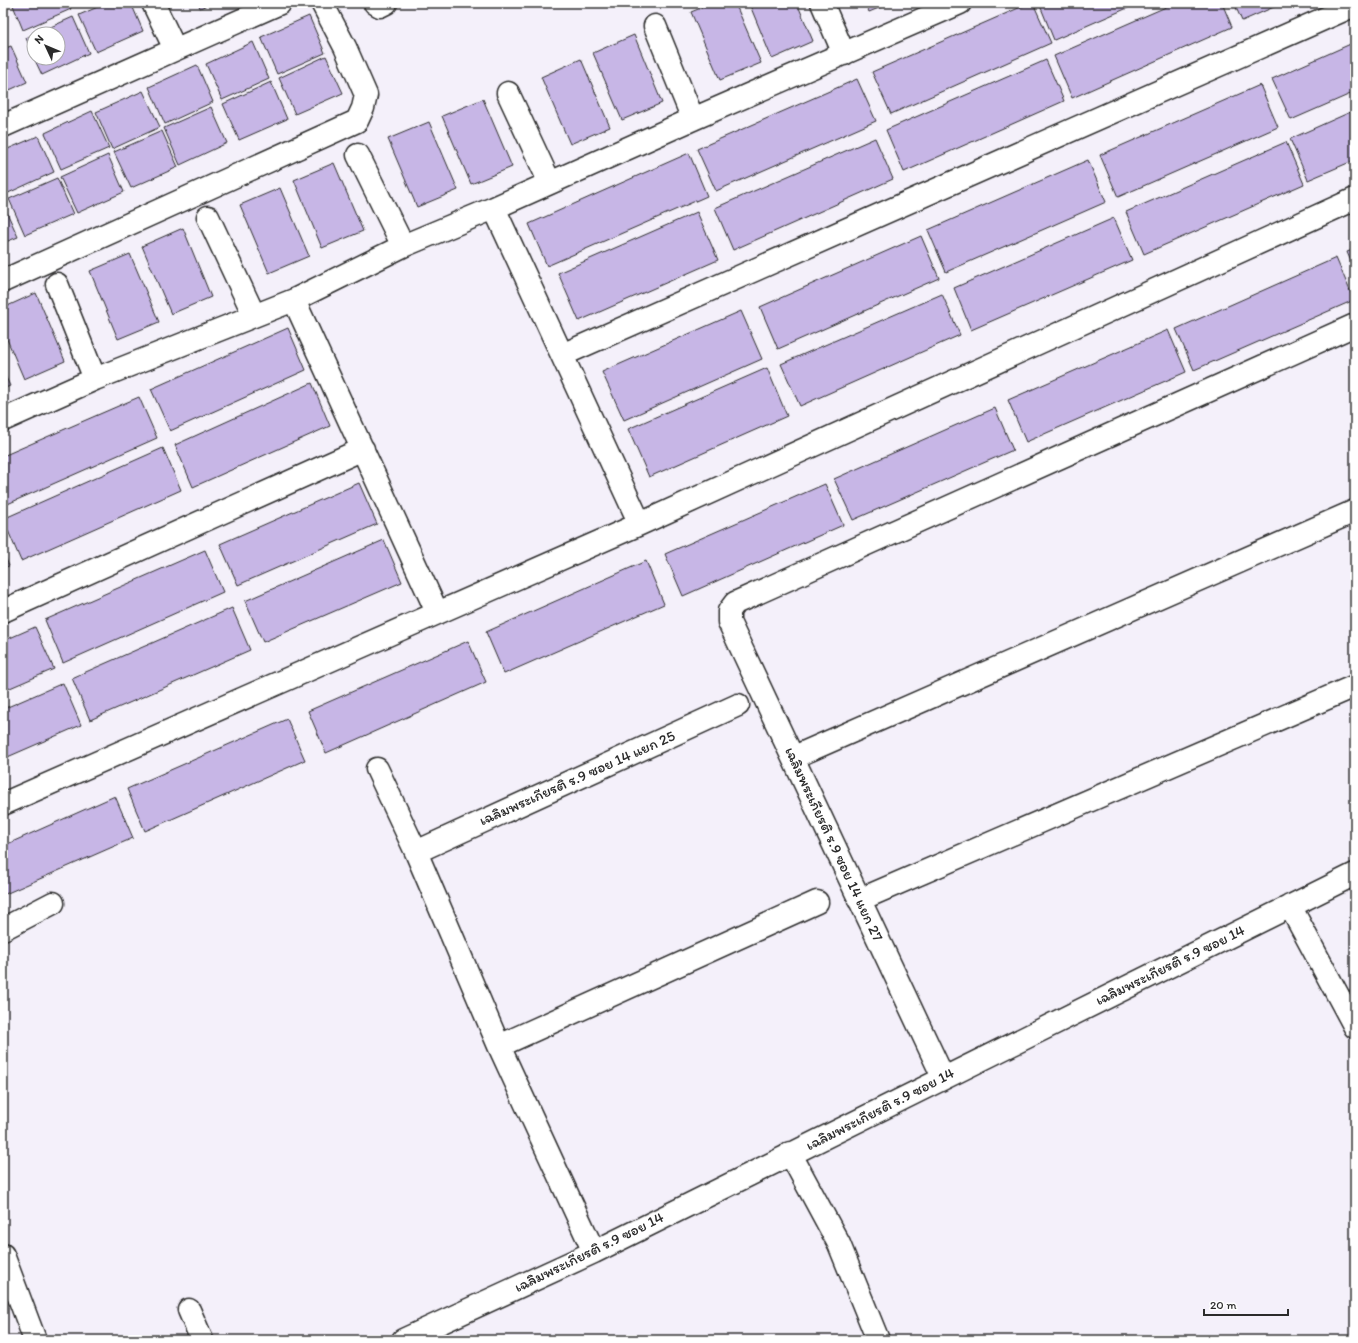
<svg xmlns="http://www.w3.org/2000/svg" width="1358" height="1343" viewBox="0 0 1358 1343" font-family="Itim,'Playpen Sans Thai',sans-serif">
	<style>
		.building { fill: #c7b6e6; stroke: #2b2b2b }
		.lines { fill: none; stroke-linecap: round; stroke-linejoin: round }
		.minor-casing { stroke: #2b2b2b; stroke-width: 25 }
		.minor { stroke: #fff; stroke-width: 22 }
		.labels { text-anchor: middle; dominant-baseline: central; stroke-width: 3.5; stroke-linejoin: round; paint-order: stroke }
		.street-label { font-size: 15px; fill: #2b2b2b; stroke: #fff }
	</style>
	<rect width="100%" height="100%" fill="#f4f0fa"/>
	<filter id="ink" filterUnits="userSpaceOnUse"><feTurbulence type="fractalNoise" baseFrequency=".025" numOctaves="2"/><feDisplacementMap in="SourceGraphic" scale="8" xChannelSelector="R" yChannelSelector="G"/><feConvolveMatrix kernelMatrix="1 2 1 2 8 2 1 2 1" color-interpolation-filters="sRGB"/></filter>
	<g filter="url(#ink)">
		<!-- building -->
		<path class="building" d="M12,3H68L71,9L23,30Z
			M75,3H84L76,6Z
			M107,3H131L143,31L96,52L79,15Z
			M198,3H212L200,8Z
			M713,3H735L761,63L720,80L691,12Z
			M749,3H797L813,41L772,59Z
			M865,3H891L869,12Z
			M1030,3H1033L1051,43L891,114L872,72Z
			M1039,3H1139L1054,40Z
			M1175,3H1222L1232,27L1072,98L1054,56Z
			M1234,3H1283L1242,21Z
			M309,16L325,53L277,74L261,37Z
			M73,17L89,53L42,75L34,58H58V34H35Z
			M34,34V57L26,38Z
			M634,35L662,103L622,120L593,53Z
			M253,42L269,79L222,100L206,64Z
			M1355,42V92L1291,120L1272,79Z
			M11,46L27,82L3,93V49Z
			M326,56L343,93L295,114L279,78Z
			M581,59L610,127L570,144L541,77Z
			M1046,60L1064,101L904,172L886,130Z
			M197,65L213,102L165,124L149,87Z
			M857,79L876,121L716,191L697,149Z
			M271,82L287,119L239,140L223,104Z
			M1260,85L1278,127L1118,197L1100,155Z
			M143,91L160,127L112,149L96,112Z
			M483,99L512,167L471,184L442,116Z
			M211,107L227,143L180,165L164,128Z
			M1355,110V160L1308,180L1290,139Z
			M92,111L109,148L61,169L45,133Z
			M429,122L458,190L417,207L388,139Z
			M162,131L178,167L131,188L114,152Z
			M38,136L54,172L6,194L3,187V151Z
			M875,138L893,179L733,250L715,208Z
			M1286,142L1304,184L1144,254L1126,212Z
			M689,153L707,196L547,266L529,224Z
			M108,155L124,192L77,213L60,177Z
			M1088,160L1106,202L946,272L928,230Z
			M334,163L363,231L322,248L294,180Z
			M57,178L73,214L25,235L9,199Z
			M280,188L309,256L269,273L240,205Z
			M3,204L18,237L3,243Z
			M697,212L718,260L579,321L558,273Z
			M1114,218L1132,260L971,330L954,288Z
			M183,228L211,297L171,314L142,246Z
			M921,236L939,278L778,349L760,307Z
			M1355,249V271L1347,252Z
			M130,254L159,322L118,339L90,271Z
			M1336,258L1354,300L1194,370L1176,329Z
			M36,293L65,361L24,379L3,330V308Z
			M942,294L960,335L800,406L781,364Z
			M741,311L762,359L624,420L602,372Z
			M288,328L306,370L170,431L151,389Z
			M1168,330L1186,372L1026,442L1008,400Z
			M767,368L787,416L649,477L628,429Z
			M3,371L10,386L3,389Z
			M312,383L330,426L193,487L175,445Z
			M139,397L157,438L3,506V456Z
			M995,408L1013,450L853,520L834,479Z
			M163,448L181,490L21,561L3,519Z
			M359,483L377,524L238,585L220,544Z
			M825,484L843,525L683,596L665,554Z
			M384,540L402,582L263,642L245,601Z
			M205,550L223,592L63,663L45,620Z
			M3,552L9,566L3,568Z
			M646,561L664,604L504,674L486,632Z
			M232,608L250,650L90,720L72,678Z
			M35,627L54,669L3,691V641Z
			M468,641L486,682L326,753L308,711Z
			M63,683L81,725L3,759V709Z
			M287,719L305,760L145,831L127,789Z
			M115,796L133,838L3,895V846Z"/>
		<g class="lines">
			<defs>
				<path id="minor" d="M153,3L175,49
					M375,3L380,6L386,3
					M822,3L844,54
					M655,26L693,119
					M508,93L550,183
					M3,126L280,3
					M358,155L403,246
					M494,208L640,524
					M208,217L254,315
					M3,281L357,121L363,108L366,95L345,47L322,3
					M57,284L95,379
					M294,300L437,612
					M562,355L1355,5
					M3,420L95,379L294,300L403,246L494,208L693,119L960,3
					M3,611L363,449
					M794,757L1355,511
					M377,769L416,852L499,1046L594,1252
					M3,804L640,524L1355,199
					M416,852L738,705
					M859,900L1355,686
					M1290,906L1355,1027
					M3,929L53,903
					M499,1046L817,902
					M943,1077L729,622V611L735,603L1355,325
					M790,1153L839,1244L878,1340
					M3,1255L35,1340
					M189,1310L202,1340
					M403,1340L594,1252L1355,874"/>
			</defs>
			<!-- minor casing -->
			<use href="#minor" class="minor-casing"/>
			<!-- minor -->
			<use href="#minor" class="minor"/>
		</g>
	</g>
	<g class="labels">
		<!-- street labels -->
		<g class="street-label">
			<text transform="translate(577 778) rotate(-24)">เฉลิมพระเกียรติ ร.9 ซอย 14 แยก 25</text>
			<text transform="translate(834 844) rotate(65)">เฉลิมพระเกียรติ ร.9 ซอย 14 แยก 27</text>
			<text transform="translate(1170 965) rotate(-26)">เฉลิมพระเกียรติ ร.9 ซอย 14</text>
			<text transform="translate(880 1109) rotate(-27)">เฉลิมพระเกียรติ ร.9 ซอย 14</text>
			<text transform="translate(589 1252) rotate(-26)">เฉลิมพระเกียรติ ร.9 ซอย 14</text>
		</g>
	</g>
	<!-- margin -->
	<rect width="1358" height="1343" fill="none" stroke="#fff" stroke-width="16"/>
	<rect x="8" y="8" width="1342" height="1327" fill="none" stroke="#2b2b2b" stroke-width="1.5" filter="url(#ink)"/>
	<!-- north arrow -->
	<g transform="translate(46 46) rotate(314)"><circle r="19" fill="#ffffff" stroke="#aaaaaa"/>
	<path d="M0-3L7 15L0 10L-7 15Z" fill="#2b2b2b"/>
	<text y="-6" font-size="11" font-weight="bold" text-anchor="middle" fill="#2b2b2b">N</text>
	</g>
	<!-- scale -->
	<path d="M1204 1309v6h84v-6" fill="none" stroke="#2b2b2b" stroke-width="2"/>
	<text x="1210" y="1309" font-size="12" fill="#2b2b2b" stroke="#ffffff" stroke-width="3" paint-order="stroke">20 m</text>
</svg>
